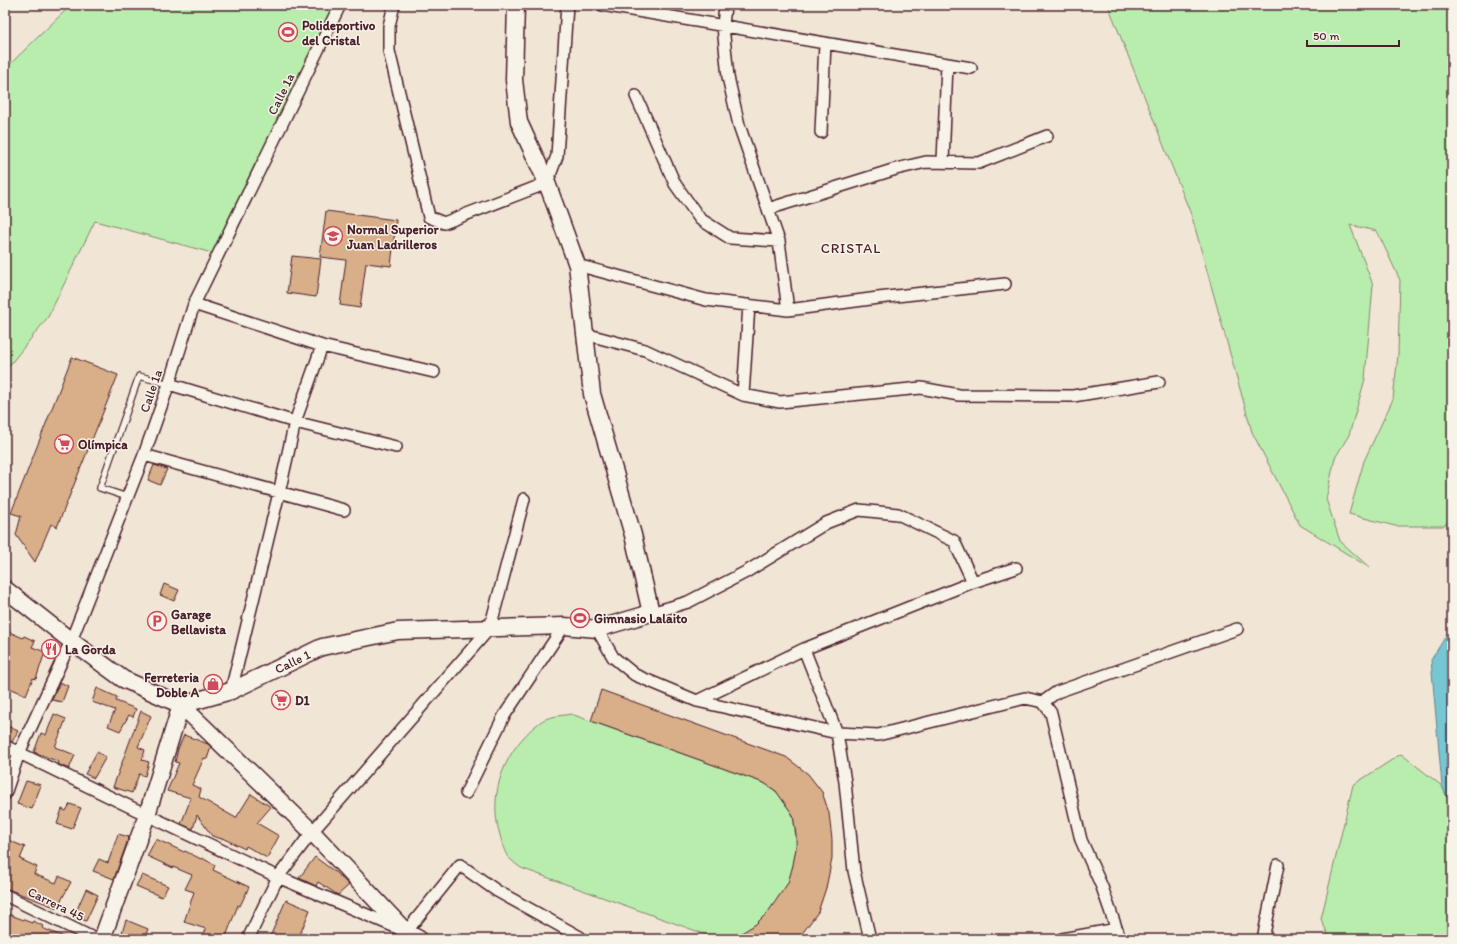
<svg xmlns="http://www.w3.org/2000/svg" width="1457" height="944" viewBox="0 0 1457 944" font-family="Itim,sans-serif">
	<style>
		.green { fill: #b9edae; stroke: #82866c }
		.water { fill: #77c7d2; stroke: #65848f }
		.building { fill: #d8af89; stroke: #4a1f2b }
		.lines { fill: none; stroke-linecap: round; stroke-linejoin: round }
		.lane-casing { stroke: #4a1f2b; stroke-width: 8 }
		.street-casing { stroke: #4a1f2b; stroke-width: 14 }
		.secondary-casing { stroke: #4a1f2b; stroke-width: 19 }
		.lane { stroke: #f7f3e8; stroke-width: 5.5 }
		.street { stroke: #f7f3e8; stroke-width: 11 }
		.secondary { stroke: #f7f3e8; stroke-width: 16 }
		.labels { text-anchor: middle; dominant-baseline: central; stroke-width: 3; stroke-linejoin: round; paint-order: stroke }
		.poi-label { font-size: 13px; font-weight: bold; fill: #4a1f2b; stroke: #f7f3e8; text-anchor: start }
		.street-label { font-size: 13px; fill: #4a1f2b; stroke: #f7f3e8 }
		.neighbourhood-label { font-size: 14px; letter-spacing: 1px; fill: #4a1f2b; stroke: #f7f3e8 }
	</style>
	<rect width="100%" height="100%" fill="#f1e5d5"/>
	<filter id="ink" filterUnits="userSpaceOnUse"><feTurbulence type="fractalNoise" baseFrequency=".025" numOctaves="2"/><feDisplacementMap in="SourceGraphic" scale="8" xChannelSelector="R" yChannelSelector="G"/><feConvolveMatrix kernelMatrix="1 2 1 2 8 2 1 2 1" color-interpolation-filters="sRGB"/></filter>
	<g filter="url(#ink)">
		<!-- green -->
		<path class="green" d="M71,5H333L308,59L297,86L212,253L95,221L48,317L5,371V69Z
			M1108,5H1452V519L1443,526H1395L1349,514L1364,461L1393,399L1398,355L1400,280L1377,231L1350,225L1373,285L1365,379L1349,435L1335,458L1326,499L1340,541L1370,568L1300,525L1252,432L1192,217Z
			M571,714L764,783C777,791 785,799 792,814C794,818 794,824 795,829C797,846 795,867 788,883C778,905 753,935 728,937C723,938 718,937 713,937L521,868C517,865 513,862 509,858C504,853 502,842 500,835C487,794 505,749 539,723C547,716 560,716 571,714Z
			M1401,754L1442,786L1452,808V939H1330L1321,919L1353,785Z"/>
		<!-- water -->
		<path class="water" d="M1452,626V808L1442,786L1431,660Z"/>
		<!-- building -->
		<path class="building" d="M326,211L396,220L391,266L366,263L360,308L340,305L346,260L320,257Z
			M292,256L321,259L316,297L287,293Z
			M72,357L118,375L57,527L51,524L35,562L16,535L21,516L11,513Z
			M154,465L167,469L160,485L148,480Z
			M164,584L179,590L174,601L160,595Z
			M5,630L23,638L24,636L35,641L32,647L45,652L36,679L33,678L26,695L5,686Z
			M60,682L68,686L62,702L52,700Z
			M97,688L117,697L116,701L136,709L133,717L129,715L120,731L108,726L115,710L92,702Z
			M601,690L786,757L808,774L822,792L829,813L832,840V859L826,888L818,912L804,931L796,939H732L756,924L768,912L788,883L793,865L797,842L793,815L776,791L764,783L591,721Z
			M141,711L151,716L138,747L145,750L142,760L149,762L145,776L139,774L132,793L113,787Z
			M54,714L66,719L55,747L75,755L69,769L58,764L59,762L34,752L41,733L46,735Z
			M5,725L18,731L12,742L5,739Z
			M184,735L208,744L211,747L207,759L204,758L192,785L201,789L199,797L236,818L251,794L271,807L257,823L279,836L267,858L246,846L245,849L222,838V839L212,836L197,815L193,829L181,824L191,798L167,791L179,763L175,762L178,749Z
			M97,752L106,757L94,778L85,774Z
			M26,781L41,785L32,809L17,804Z
			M70,804L81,808L72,829L57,824L62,809L66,811Z
			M118,834L129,837L114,879L93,871L99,859L108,863Z
			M5,839L25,847L20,859L37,867L34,874L56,883L59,876L71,882L57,908L5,888Z
			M156,839L184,852L185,851L201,859L202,858L215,865L213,870L249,887L240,906L238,905L225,939H202L206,929L184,922L194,892L185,889L192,875L173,867V868L147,856Z
			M315,857L335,872L349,885L338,895L318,882L316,886L299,878Z
			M142,875L168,886L162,897L136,886Z
			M86,889L98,895L86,921L74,916Z
			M286,900L310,910L298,939H269Z
			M5,913L32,923L33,921L43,926L42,928L69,939H5Z
			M126,920L148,929L144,939H120Z"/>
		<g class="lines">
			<defs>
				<path id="lane" d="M127,497L100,488L139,376L169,384"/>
				<path id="street" d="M394,5L389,26V51L429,217L444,223L547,183L557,156L567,5
					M602,5L971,68
					M725,5L723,26L728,77L739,125L779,241L788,310
					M636,96L675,184L700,219L730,238L779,241
					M821,132L825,43
					M943,162L947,64
					M768,209L896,169L926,162L979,163L1047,136
					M577,265L706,300L788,310L878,298L1005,284
					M194,304L322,346L434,372
					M585,334L645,350L743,395L780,402L921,388L959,395L1073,396L1159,382
					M169,384L295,422L396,447
					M743,395L749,305
					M144,455L344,510
					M651,613L688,602L746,572L826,523L859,510L898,514L954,541L973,582
					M597,629L613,657L635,675L697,701L837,733L878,735L1025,698L1043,702L1051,713L1081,840L1102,887L1120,939
					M804,649L837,733L845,782L854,871L870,939
					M231,691L279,493L295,422L322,346
					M697,701L804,649L973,582L1016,568
					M1043,702L1057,692L1237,629
					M5,746L147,815L278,877L400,929
					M466,793L504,716L564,626
					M5,794L19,753L71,641L144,455L169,384L194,304L340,5
					M5,895L95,939
					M403,937L406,932L460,865L497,891L580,937
					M248,939L278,877L312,832L490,628L524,499
					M1062,939L1117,929
					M1263,939L1278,865"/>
				<g id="secondary">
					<path d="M5,589L71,641L123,679L181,705L312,832L406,932L419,939"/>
					<path id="s1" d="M102,939L147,815L181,705L231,691L322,647L398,631L564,626L597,629L651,613L633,535L592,394L577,265L547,183L519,122L514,80L516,5"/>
				</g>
			</defs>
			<!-- lane casing -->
			<use href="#lane" class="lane-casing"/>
			<!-- street casing -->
			<use href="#street" class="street-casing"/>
			<!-- secondary casing -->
			<use href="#secondary" class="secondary-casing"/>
			<!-- lane -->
			<use href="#lane" class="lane"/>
			<!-- street -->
			<use href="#street" class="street"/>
			<!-- secondary -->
			<use href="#secondary" class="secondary"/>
		</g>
	</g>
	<!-- icons -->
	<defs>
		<symbol id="stadium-ring" viewBox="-11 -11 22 22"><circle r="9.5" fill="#f7f3e8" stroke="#d1495b" stroke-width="1.5"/><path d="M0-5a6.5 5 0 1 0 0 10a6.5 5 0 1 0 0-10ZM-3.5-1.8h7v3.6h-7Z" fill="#d1495b"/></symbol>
		<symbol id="university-ring" viewBox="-11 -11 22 22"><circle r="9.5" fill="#f7f3e8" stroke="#d1495b" stroke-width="1.5"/><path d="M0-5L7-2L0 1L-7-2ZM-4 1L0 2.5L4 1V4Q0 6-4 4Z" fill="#d1495b"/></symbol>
		<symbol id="supermarket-ring" viewBox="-11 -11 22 22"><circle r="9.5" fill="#f7f3e8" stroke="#d1495b" stroke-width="1.5"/><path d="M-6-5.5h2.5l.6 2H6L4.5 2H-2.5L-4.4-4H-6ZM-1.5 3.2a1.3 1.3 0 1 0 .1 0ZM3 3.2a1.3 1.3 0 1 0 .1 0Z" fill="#d1495b"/></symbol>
		<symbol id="parking-ring" viewBox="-11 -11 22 22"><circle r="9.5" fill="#f7f3e8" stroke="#d1495b" stroke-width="1.5"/><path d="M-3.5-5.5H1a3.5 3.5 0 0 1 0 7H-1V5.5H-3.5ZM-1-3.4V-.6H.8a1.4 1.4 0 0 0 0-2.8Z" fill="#d1495b"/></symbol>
		<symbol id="restaurant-ring" viewBox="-11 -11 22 22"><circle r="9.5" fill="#f7f3e8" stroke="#d1495b" stroke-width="1.5"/><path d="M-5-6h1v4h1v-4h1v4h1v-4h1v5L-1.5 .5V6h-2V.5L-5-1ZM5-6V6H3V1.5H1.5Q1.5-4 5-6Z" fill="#d1495b"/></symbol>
		<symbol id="shop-ring" viewBox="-11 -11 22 22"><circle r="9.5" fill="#f7f3e8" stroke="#d1495b" stroke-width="1.5"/><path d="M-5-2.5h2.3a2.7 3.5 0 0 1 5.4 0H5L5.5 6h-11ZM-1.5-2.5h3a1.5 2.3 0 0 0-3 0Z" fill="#d1495b"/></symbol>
	</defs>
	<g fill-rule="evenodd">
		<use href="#stadium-ring" x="277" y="21" width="22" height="22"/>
		<use href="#university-ring" x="322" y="225" width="22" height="22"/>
		<use href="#supermarket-ring" x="53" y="433" width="22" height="22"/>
		<use href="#stadium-ring" x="569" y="607" width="22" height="22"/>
		<use href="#parking-ring" x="146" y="610" width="22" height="22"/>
		<use href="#restaurant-ring" x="40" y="638" width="22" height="22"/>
		<use href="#shop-ring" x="202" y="673" width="22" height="22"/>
		<use href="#supermarket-ring" x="270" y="689" width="22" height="22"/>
	</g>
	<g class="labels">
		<!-- poi labels -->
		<g class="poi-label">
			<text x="302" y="25">Polideportivo<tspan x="302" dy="15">del Cristal</tspan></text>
			<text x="347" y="229">Normal Superior<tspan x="347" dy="15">Juan Ladrilleros</tspan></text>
			<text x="78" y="444">Olímpica</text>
			<text x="171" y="614">Garage<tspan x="171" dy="15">Bellavista</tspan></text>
			<text x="594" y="618">Gimnasio Lalaito</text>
			<text x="65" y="649">La Gorda</text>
			<text x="199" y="677" text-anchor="end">Ferreteria<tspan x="199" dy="15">Doble A</tspan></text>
			<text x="295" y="700">D1</text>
		</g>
		<!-- street labels -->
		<g class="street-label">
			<text transform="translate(281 94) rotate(-64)">Calle 1a</text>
			<text transform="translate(151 391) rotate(-71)">Calle 1a</text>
			<text stroke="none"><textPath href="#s1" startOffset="367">Calle 1</textPath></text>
			<text transform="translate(56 904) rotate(26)">Carrera 45</text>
		</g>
		<!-- neighbourhood labels -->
		<g class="neighbourhood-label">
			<text x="851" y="248">CRISTAL</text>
		</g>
	</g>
	<!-- margin -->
	<rect width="1457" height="944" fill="none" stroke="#f7f3e8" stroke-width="20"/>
	<rect x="10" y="10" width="1437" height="924" fill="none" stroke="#4a1f2b" stroke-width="1.5" filter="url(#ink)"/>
	<!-- scale -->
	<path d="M1307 40v6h92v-6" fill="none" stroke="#4a1f2b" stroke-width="2"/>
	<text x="1313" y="40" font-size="12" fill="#4a1f2b" stroke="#f7f3e8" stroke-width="3" paint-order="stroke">50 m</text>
</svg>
